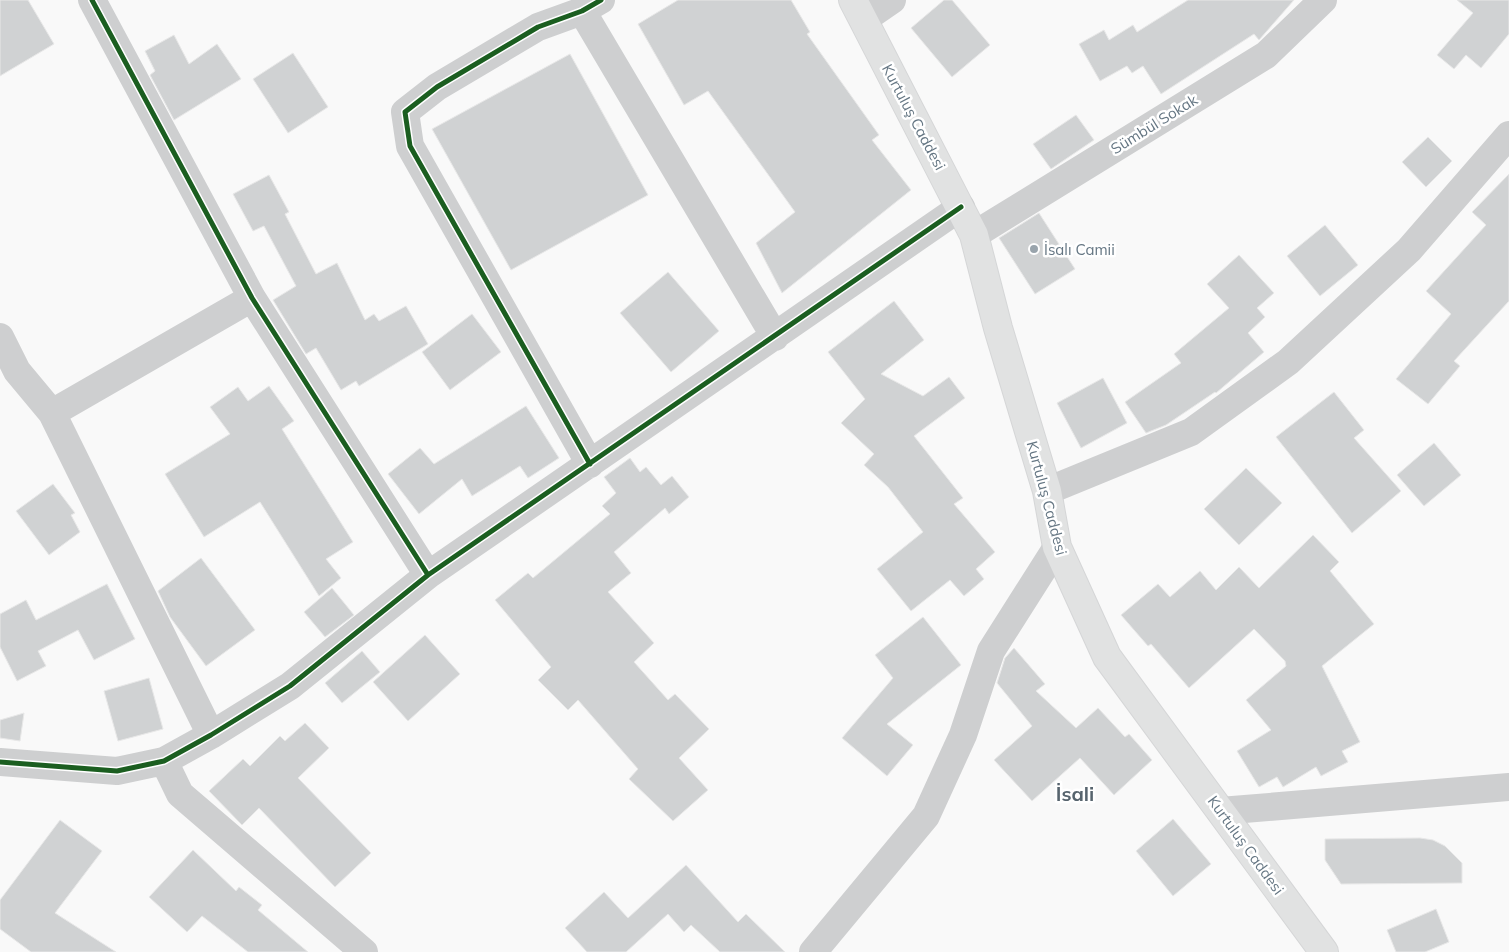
<svg xmlns="http://www.w3.org/2000/svg" width="1509" height="952" viewBox="0 0 1509 952" font-family="Mulish,sans-serif">
	<style>
		.building { fill: #d0d2d3; stroke: #e8e8e8 }
		.lines { fill: none; stroke-linecap: round; stroke-linejoin: round }
		.major-casing { stroke: #d5d6d7; stroke-width: 30 }
		.minor { stroke: #cecfd0; stroke-width: 28 }
		.major { stroke: #e1e2e2; stroke-width: 28 }
		.cycleway-casing { stroke: #fff; stroke-width: 8 }
		.cycleway { stroke: #1b5e20; stroke-width: 5 }
		.poi-dot { fill: #99a4ac; stroke: #fff; stroke-width: 2 }
		.labels { text-anchor: middle; dominant-baseline: central; stroke-width: 5; stroke-linejoin: round; paint-order: stroke }
		.street-label { font-size: 15px; fill: #657683; stroke: #fff }
		.poi-label { font-size: 15px; fill: #657683; stroke: #fff; text-anchor: start }
		.district-label { font-size: 20px; font-weight: bold; fill: #57646e; stroke: #fff }
	</style>
	<rect width="100%" height="100%" fill="#f9f9f9"/>
	<!-- building -->
	<path class="building" d="M0,0H28L54,44L0,76Z
		M678,0H791L810,32L807,34L879,135L872,140L911,190L782,293L756,243L795,212L708,91L684,105L638,24Z
		M944,0H952L990,45L952,77L911,28Z
		M1188,0H1294L1259,40L1254,34L1161,94L1143,66L1132,73L1127,66L1100,81L1079,44L1104,30L1109,40L1133,25L1137,32Z
		M1457,0H1509V34L1481,68L1466,55L1454,69L1437,55L1473,13Z
		M174,35L189,64L217,44L241,79L174,120L150,75L155,71L145,51Z
		M293,53L328,107L288,133L253,79Z
		M570,54L648,195L511,270L432,129Z
		M1076,115L1094,140L1051,169L1033,144Z
		M1428,137L1452,161L1426,187L1402,162Z
		M1509,174V301L1454,361L1460,366L1428,404L1396,379L1451,314L1426,291L1486,225L1472,212Z
		M269,175L289,212L285,214L316,274L337,263L365,320L374,314L379,321L406,306L428,344L359,386L356,381L341,390L316,348L306,354L273,300L296,286L264,226L253,231L233,194Z
		M1039,213L1075,269L1035,294L999,238Z
		M1325,225L1358,265L1320,296L1287,256Z
		M1239,255L1274,293L1257,308L1265,317L1248,333L1264,352L1216,393L1215,392L1166,425L1146,433L1125,402L1181,363L1174,354L1229,308L1207,284Z
		M668,272L719,331L671,372L620,313Z
		M894,301L924,340L881,374L923,396L949,377L965,398L914,436L963,498L954,504L995,552L976,569L984,579L964,596L950,580L911,611L877,569L923,532L888,487L864,465L874,454L841,423L865,399L828,352Z
		M472,314L501,352L450,390L422,352Z
		M1103,378L1127,423L1081,448L1057,403Z
		M269,386L294,421L282,429L353,542L326,559L341,578L319,596L260,502L204,537L165,474L230,434L210,407L238,387L248,401Z
		M1334,392L1364,430L1354,438L1401,491L1352,533L1276,437Z
		M526,406L559,458L528,478L520,466L472,496L462,479L419,514L388,474L420,448L434,464Z
		M1434,443L1461,475L1424,506L1397,475Z
		M630,458L640,472L646,467L661,485L672,476L689,497L669,514L665,508L614,552L631,573L608,592L654,643L634,662L668,700L675,694L709,729L679,758L708,790L673,821L629,779L638,769L578,700L568,710L538,680L551,667L495,600L528,573L533,578L610,514L602,506L616,493L604,477Z
		M1246,468L1282,503L1239,545L1204,509Z
		M53,484L75,513L71,515L80,532L49,555L16,511Z
		M1313,535L1339,562L1330,571L1374,624L1322,666L1360,742L1342,751L1348,762L1321,776L1316,767L1283,787L1277,777L1259,787L1237,751L1271,730L1246,700L1286,666L1285,661L1254,629L1189,688L1151,644L1148,646L1121,615L1158,584L1170,597L1200,571L1216,590L1239,567L1259,588Z
		M201,558L255,630L206,666L170,617L158,591Z
		M107,584L135,639L94,660L78,630L38,651L46,666L17,681L0,647V614L26,600L36,620Z
		M332,588L354,615L325,637L304,612Z
		M923,617L961,665L887,724L913,745L887,776L842,738L893,678L875,655Z
		M425,635L460,674L408,721L373,682Z
		M1014,648L1045,684L1036,691L1076,728L1098,708L1125,737L1129,734L1152,760L1114,795L1080,758L1032,801L994,760L1032,726L997,683L1005,658Z
		M362,651L380,672L342,703L325,683Z
		M149,678L163,729L118,741L104,691Z
		M24,713L20,741L0,738V720Z
		M305,723L329,748L298,778L371,853L335,887L259,808L242,825L209,791L243,759L250,766L280,736L285,741Z
		M1173,819L1211,864L1173,896L1136,851Z
		M60,820L102,851L55,913L116,952H31L0,929V900Z
		M1420,838L1433,840L1445,846L1462,863V883L1341,884L1325,860V839Z
		M193,850L236,891L239,887L262,905L258,910L308,952H248L202,916L187,932L149,897Z
		M686,865L738,922L746,914L785,952H720L691,925L684,932L668,914L626,952H587L565,928L604,892L628,918Z
		M1436,909L1449,942L1425,952H1396L1387,930Z"/>
	<g class="lines">
		<defs>
			<path id="major" d="M853,0L974,235L998,328L1047,491L1057,547L1107,657L1324,952"/>
		</defs>
		<!-- major casing -->
		<use href="#major" class="major-casing"/>
		<!-- minor -->
		<path class="minor" d="M92,0L252,298L428,575
			M582,11L775,337
			M863,20L892,0
			M974,235L1266,55L1323,0
			M0,337L17,371L52,413
			M590,464L410,146L405,112L437,87L538,27L582,11L601,0
			M1047,491L1191,432L1288,362L1409,250L1509,135
			M211,735L52,413L252,298
			M164,761L180,794L364,952
			M0,762L117,771L164,761L211,735L290,686L428,575L961,207
			M1220,811L1509,787
			M813,952L926,816L963,735L991,651L1057,547"/>
		<!-- major -->
		<use href="#major" class="major"/>
		<defs>
			<path id="cycleway" d="M92,0L252,298L428,575
				M590,464L410,146L405,112L437,87L538,27L582,11L601,0
				M0,762L117,771L164,761L211,735L290,686L428,575L961,207"/>
		</defs>
		<!-- cycleway casing -->
		<use href="#cycleway" class="cycleway-casing"/>
		<!-- cycleway -->
		<use href="#cycleway" class="cycleway"/>
	</g>
	<!-- markers -->
	<circle class="poi-dot" cx="1034" cy="249" r="5"/>
	<g class="labels">
		<!-- street labels -->
		<g class="street-label">
			<text transform="translate(914 117) rotate(62)">Kurtuluş Caddesi</text>
			<text transform="translate(1154 124) rotate(-32)">Sümbül Sokak</text>
			<text transform="translate(1047 498) rotate(75)">Kurtuluş Caddesi</text>
			<text transform="translate(1246 845) rotate(54)">Kurtuluş Caddesi</text>
		</g>
		<!-- poi labels -->
		<g class="poi-label">
			<text x="1044" y="249">İsalı Camii</text>
		</g>
		<!-- district labels -->
		<g class="district-label">
			<text x="1075" y="793">İsali</text>
		</g>
	</g>
</svg>
